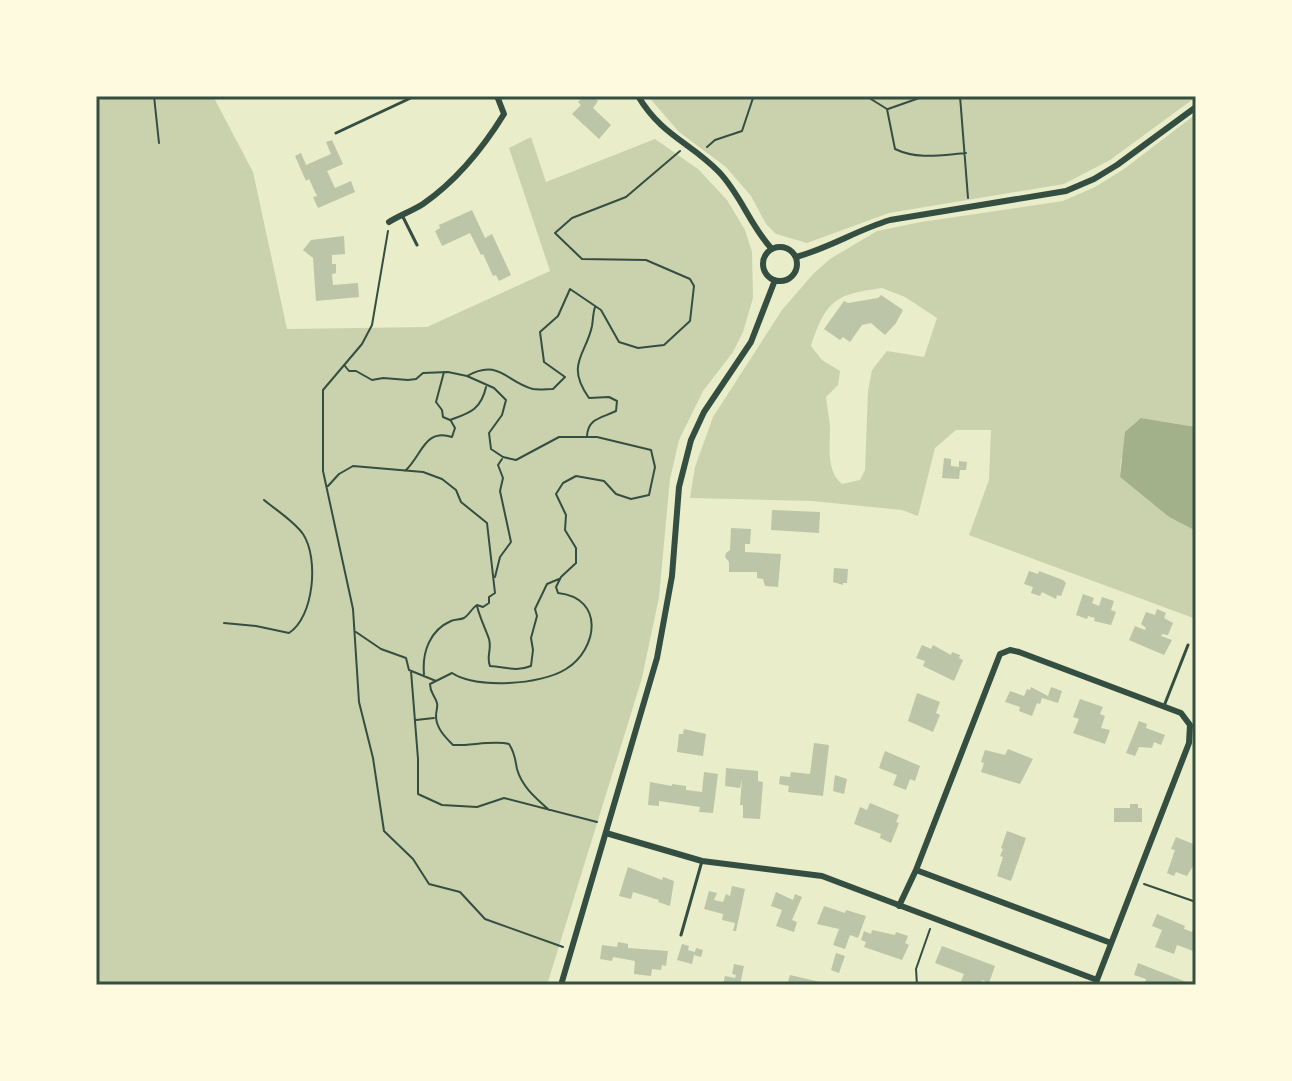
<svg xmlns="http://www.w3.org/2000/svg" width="1292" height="1081" viewBox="0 0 1292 1081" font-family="'Golos Text',sans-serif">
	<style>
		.green { fill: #cad2ad; fill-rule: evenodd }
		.water { fill: #a3b18a }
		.building { fill: #bcc5a7 }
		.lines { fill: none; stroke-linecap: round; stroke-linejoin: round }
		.path { stroke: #344e41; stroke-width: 2 }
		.service { stroke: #344e41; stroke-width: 3 }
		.minor { stroke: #344e41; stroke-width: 6 }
		.neatline { fill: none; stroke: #344e41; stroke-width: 3 }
	</style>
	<rect width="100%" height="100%" fill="#e9edc9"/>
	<!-- green -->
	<path class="green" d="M96,96H213L253,172L287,329L427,327L550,271L509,148L531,137L546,182L655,139L698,169L727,200L745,230L752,252L753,298L743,332L733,352L703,391L679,440L670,479L659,597L642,678L547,985H96Z
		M648,96H1196V97L1110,160L1064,184L889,213L807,243L776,234L766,224L751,196L726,167L679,132Z
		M1196,114V427L1141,418L1121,460L1120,477L1169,517L1196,531V619L969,535L989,480L991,430H956L935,448L918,516L902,510L812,501L690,498L695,467L713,417L782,310L814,273L830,259L877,231L921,222L1063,201L1095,187L1124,169ZM882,288L905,297L937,318L924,357L887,351L872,370L868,391L865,470L860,480L842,484C826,471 830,448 830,430C830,419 827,407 826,397L838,385L840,371L822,360L811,346C826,300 836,294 882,288Z"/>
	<!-- water -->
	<path class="water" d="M1141,418L1196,427V531L1169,517L1120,477L1125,432Z"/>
	<!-- building -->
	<path class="building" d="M584,96H593L598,101L593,108L611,125L599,139L572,114L581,105L578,102Z
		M332,140L343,164L327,171L335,188L351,181L355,192L318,208L313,197L317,196L309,179L306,181L295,156L301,153L306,165L331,154L326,142Z
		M472,210L485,238L492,234L511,275L499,281L496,275L493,276L483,254L481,255L470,233L442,246L435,231L440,228L439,225Z
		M344,236L345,254L332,255V264H336V273L332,274L333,285L358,283L359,297L316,301L313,258L303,250L311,240Z
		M881,295L903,310L896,323L885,335L871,323L862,325L850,342L843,337L840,340L824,329L844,301L848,303L878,298Z
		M944,458L951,459V466L959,467V461L967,462L966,470H960L959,479L942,478Z
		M772,510L820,512L819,533L771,530Z
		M731,528L751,529L750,544H745V552L781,554L778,587L765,586L763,579L757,578V572H729V562L725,557L726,553L730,550Z
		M834,568L848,569L847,583H843V585L833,582Z
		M1029,571L1038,574L1039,571L1063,580L1066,583L1061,596L1057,595L1056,599L1042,592L1040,596L1031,593L1033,587L1024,584Z
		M1083,594L1094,598L1092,603L1099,606L1102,597L1114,601L1111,610L1116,612L1111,625L1094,621L1095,618L1088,616L1087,619L1076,615Z
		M1157,609L1166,613L1164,618L1173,623L1168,635L1162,634L1161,636L1172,640L1164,655L1129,640L1135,626L1145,630L1146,628L1141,624L1146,612L1155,615Z
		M922,645L931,649L933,645L951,655L952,652L960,655L959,658L963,660L954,681L923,666L925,661L916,658Z
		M1031,687L1048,696L1051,687L1062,691L1058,703L1042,698L1040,704L1037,703L1032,716L1019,711L1020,707L1005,702L1010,691L1024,696L1027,689L1030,690Z
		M917,693L940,702L936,713L940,715L933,732L908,721Z
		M1080,699L1103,707L1100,714L1105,716L1101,728L1110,730L1105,744L1073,733L1079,719L1073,717Z
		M1139,721L1147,724L1146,728L1165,735L1161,745L1154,742L1152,748L1139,747L1135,756L1126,753Z
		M684,729L706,734L703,756L677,752L679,734H683Z
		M814,743L829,745L823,796L788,792L789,786L779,784L780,776L790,777L791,772L810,774Z
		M1008,749L1033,759L1020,784L981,772L984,763L981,762L985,750L1005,755Z
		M885,751L920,766L915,781L910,779L906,790L893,785L897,775L879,768Z
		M726,768L758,771V781L763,782L760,819L743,818V805H740L742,779L740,788L725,786Z
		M704,772L718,774L713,813L699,812L700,807L680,804L659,801V806L648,805L650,782L672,786V784L686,786V790L702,792Z
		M835,775L847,779L844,794L833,791Z
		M870,803L899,815L896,822L899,823L891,843L880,838L881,834L854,824L860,807L867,810Z
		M1130,804H1138V808H1142V822H1114V808H1130Z
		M1007,831L1026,838L1011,881L997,876L1003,857L1000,856L1003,849L1001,848Z
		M1176,837L1196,845V861L1187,876L1176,872L1174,876L1167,873L1175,850L1171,849Z
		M628,867L662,880L663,877L674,881L670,906L658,902L659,900L633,892L631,899L619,896Z
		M732,886L745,889L736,931H733L735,923L722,920L723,914L704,909L709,891L717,893L714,900L723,902L726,894L730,896Z
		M776,892L793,900L795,894L802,897L792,920L797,922L794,932L776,926L782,910L771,906Z
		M824,906L845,913L846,910L866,916L858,938L850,935L845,949L833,945L839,929L817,924Z
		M1157,914L1185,926L1184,929L1192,932L1196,921V952L1177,945L1174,954L1155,947L1162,930L1152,926Z
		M872,930L895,935L896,932L908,936L905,943L909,945L902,960L864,947L866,942L861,940L864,931L871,934Z
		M618,942L628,944V948L668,951L666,966L662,965L661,970L652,969L651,976L634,974L635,961L613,957L612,961L600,959L602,945L617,947Z
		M682,944L689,946L688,950L695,952L696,948L703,950L701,957L694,955L692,964L677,960Z
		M942,946L995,966L989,983L982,980L981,985L960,984L964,974L935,963Z
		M836,953L845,956L839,973L831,970Z
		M1138,963L1194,985H1144L1146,979L1134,975Z
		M734,964L744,966L740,985H723L725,976L735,978L736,975L732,974Z
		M790,975L820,982L819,985H787Z"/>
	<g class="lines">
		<!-- path -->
		<path class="path" d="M154,96L159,143
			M866,96L887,109L895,149C918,160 941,155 966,153
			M960,96L968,198
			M888,109L925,96
			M707,147L715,140L742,131L753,98L757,96
			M388,231L372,325L362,344L323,390V471L353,609L359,702L373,758L384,831L413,859L429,884L460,892L485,919L563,947
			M345,366L349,371H356L372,380L383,378L408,380L416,379L423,373L448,372L467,376
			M444,372L436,402L442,410L443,417L450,420C469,413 481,410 486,387
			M587,436C588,418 602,418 616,411L617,401L609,397L589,398C565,364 586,355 592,326C593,320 593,313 595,307
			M405,471C422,456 424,428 452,437L455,428L451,421
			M328,486L339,474L353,466L423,472L442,479L456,490L461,502L487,523L495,593L489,597V603L483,607L477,605C472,608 469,615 464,618C460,620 455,619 451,621C430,630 422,652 424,674
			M495,577L500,557L511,542L500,491L503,478L498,465L502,459
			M477,606C480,618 485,628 489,639C492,649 486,657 490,666C506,667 516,672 531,666L533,650L531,638L537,616L535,609L547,584L559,579
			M224,623L256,626L289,633C314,617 319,558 303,534C294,521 276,510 264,500
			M356,632L381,649L406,658L409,670L436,681L452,673C476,689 541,685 566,669C598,649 605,598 558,593L556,587L561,577L576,563V548L565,530L566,515L556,494L563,483L576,476L604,481L616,494L631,499L649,495L655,467L651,450L597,437H559L516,460L503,457L491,449L489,433L502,415L506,400L494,388L467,376C499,358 506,382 533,389C539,390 547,389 553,389L565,377L544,362L540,332L558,316L570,289L601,310L619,342L638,348L664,345L690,321L694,286L690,279L646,260L582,259L555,233L572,218L626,197L680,151
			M411,671L418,759V794L442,805L477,807L504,798L597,822
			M436,681L430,684C430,693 434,694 437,703C438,707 436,711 436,716C436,728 445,737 453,745C469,746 495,740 509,744C515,753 515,759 517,769C522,787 536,798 549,810
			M416,720L434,718
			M1144,884L1196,902
			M917,985L916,969L930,929"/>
		<!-- service -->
		<path class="service" d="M336,133L415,96
			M403,217L417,245
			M1164,706L1188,645
			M681,935L702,861"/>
		<!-- minor -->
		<path class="minor" d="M638,96C662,136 690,142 719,172C741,195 751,227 772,249
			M389,222C400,215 412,211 423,204C456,181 483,148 504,114L497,96
			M763 264a17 17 0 1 1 34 0a17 17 0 1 1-34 0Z
			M796,257C829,248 857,230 890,220L1066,191L1094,179L1117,165L1196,107
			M606,833L702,861L822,876L1097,980
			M916,870L1000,654L1010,650L1019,652L1181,713L1190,725L1189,743L1095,985
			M899,906L916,870L1111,943
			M561,985L657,658L672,576L679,487L691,440L704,412L751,342L775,280"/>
	</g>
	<!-- border -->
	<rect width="1292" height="1081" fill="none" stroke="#fefae0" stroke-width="196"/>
	<rect x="98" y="98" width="1096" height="885" class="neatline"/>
</svg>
